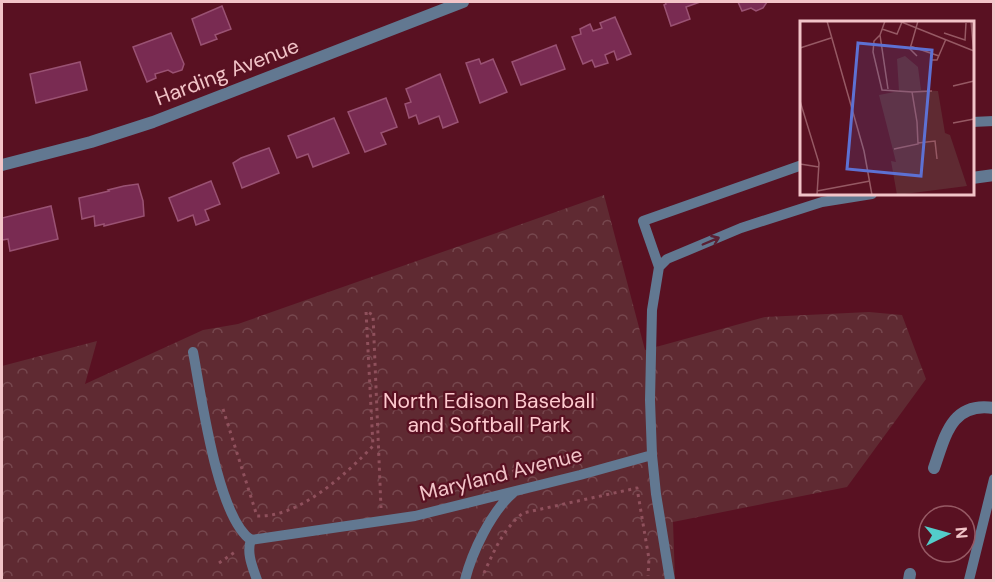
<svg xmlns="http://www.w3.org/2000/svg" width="995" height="582" viewBox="0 0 995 582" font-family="'DM Sans',sans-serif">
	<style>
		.forest { fill: url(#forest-crowns) }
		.building { fill: #792b52; stroke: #9a5273; stroke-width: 1.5 }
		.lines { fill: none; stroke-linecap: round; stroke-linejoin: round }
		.path { stroke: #8f505c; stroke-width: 3; stroke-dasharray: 3 4.5; stroke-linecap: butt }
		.service { stroke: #627891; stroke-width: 10 }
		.minor { stroke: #627891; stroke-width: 12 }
		.oneway { stroke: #5a2033 }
		.labels { text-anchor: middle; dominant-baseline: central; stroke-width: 4.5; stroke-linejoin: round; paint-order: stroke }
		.street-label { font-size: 21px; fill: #f2c4c8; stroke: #591122 }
		.park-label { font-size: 21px; fill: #fecacf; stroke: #591122 }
		.inset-road { fill: none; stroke: #965964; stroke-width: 1.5 }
		.view { fill: #5d71d3; fill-opacity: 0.15; stroke: #5d71d3; stroke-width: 3 }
		.inset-edge { fill: none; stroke: #f2c4c8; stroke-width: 3 }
	</style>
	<defs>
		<pattern id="forest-crowns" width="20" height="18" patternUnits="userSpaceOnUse" patternTransform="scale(1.5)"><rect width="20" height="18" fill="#5f2a32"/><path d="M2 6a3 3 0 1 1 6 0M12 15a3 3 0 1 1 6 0" fill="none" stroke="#76474e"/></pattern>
	</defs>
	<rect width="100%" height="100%" fill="#591122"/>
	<!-- forest -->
	<path class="forest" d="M604,195L645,350L765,317L869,312L902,315L926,379L847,487L673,522L675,580H2V366L97,341L85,384L203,330L238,324Z"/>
	<!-- building -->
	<path class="building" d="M665,2H700L686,7L690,19L671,26L664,5L666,4Z
		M738,2H767L763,8L756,11L751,8L742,11Z
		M222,6L231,29L215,35L217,39L201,45L192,19Z
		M615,17L631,54L617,60L614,51L605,55L608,63L595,67L592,60L583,64L572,37L581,34L580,29L590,24L593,31L602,28L600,23Z
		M171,33L184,64L182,70L173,73L168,70L155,74L156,78L147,82L133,47Z
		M556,45L565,69L521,85L512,62Z
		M479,59L481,64L493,59L507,92L480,103L466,63Z
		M80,62L87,90L36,103L30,74Z
		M440,74L458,122L443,128L439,116L419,124L416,115L409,118L405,104L411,102L406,89Z
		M386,98L397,127L381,133L386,144L365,152L348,112Z
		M334,118L349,153L313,167L308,154L297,158L288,136Z
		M269,148L279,173L242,188L233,163L241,158Z
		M211,181L220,204L205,210L209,220L196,225L193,215L178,221L169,198Z
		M138,184L143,201L144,216L104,226V224L95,226L94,216L82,219L79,198L109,191L108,190L124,186Z
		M51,206L58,239L10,251L8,239L2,240V218Z"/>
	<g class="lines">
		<!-- path -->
		<path class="path" d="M223,409L257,516C299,518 346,474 373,446L366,311L373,315L381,508
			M500,480L515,470L568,456
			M219,563L235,552
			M484,573C494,551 503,529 523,513L637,488L649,559L648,576"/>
		<!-- service -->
		<path class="service" d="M972,122L994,121
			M659,267L643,221L802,165
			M193,352C201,393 217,517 251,540L415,516L580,475L652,455L650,400L652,310L659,267L667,259L741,228L822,202L872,194
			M652,455L656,494L670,580
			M251,540C246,553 253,568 257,580
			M465,580C472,552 491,512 513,493
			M969,580L994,479"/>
		<!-- minor -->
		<path class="minor" d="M2,165L91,142L153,122L463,2
			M972,178L994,175
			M934,468C945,437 951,401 994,408
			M909,580L910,574"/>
	</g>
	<!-- one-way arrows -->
	<defs><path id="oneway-shaft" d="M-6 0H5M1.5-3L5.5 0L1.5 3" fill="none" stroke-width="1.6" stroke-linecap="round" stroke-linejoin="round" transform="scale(1.5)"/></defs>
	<use class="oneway" href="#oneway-shaft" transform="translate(711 241) rotate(-23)"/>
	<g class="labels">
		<!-- street labels -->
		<g class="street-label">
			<text transform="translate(227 72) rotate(-21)">Harding Avenue</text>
			<text transform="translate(501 474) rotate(-14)">Maryland Avenue</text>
		</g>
		<!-- park labels -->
		<g class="park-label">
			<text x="489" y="401">North Edison Baseball<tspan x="489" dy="24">and Softball Park</tspan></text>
		</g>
	</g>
	<!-- overview -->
	<g transform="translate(800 21)">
		<rect width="174" height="174" fill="#591122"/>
		<path d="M105,35L118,46L121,69L138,70L145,112L150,114L167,165L97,174L91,140L96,141L79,74L99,70L97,38Z" fill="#5f2a32"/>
		<path class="inset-road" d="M27,0L64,130L72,174M85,0L80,14L88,68M99,0L174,30M171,0L174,35M82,8L97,13L102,1M144,12L165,19L166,2M80,14L74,20L73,31L82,69L112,71L117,101L118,123L94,128M110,25L139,35M0,27L31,17M117,35L110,28L118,0M130,39H137L146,18M153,65L174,60M112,71L132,70M0,80L19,142L17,174M153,102L174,98M118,122L135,120L137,138M0,143L19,146M17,170L70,160"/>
		<path class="view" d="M58,22L132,29L121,155L47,148Z"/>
		<rect width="174" height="174" class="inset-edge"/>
	</g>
	<!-- border -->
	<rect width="995" height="582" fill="none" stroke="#f2c4c8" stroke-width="6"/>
	<!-- north arrow -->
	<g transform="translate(947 534) rotate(85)"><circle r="28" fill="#591122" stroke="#965964" stroke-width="1.5"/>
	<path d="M0-4.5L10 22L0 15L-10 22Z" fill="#53cdca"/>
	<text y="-9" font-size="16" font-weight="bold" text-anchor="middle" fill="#f2c4c8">N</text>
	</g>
</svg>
